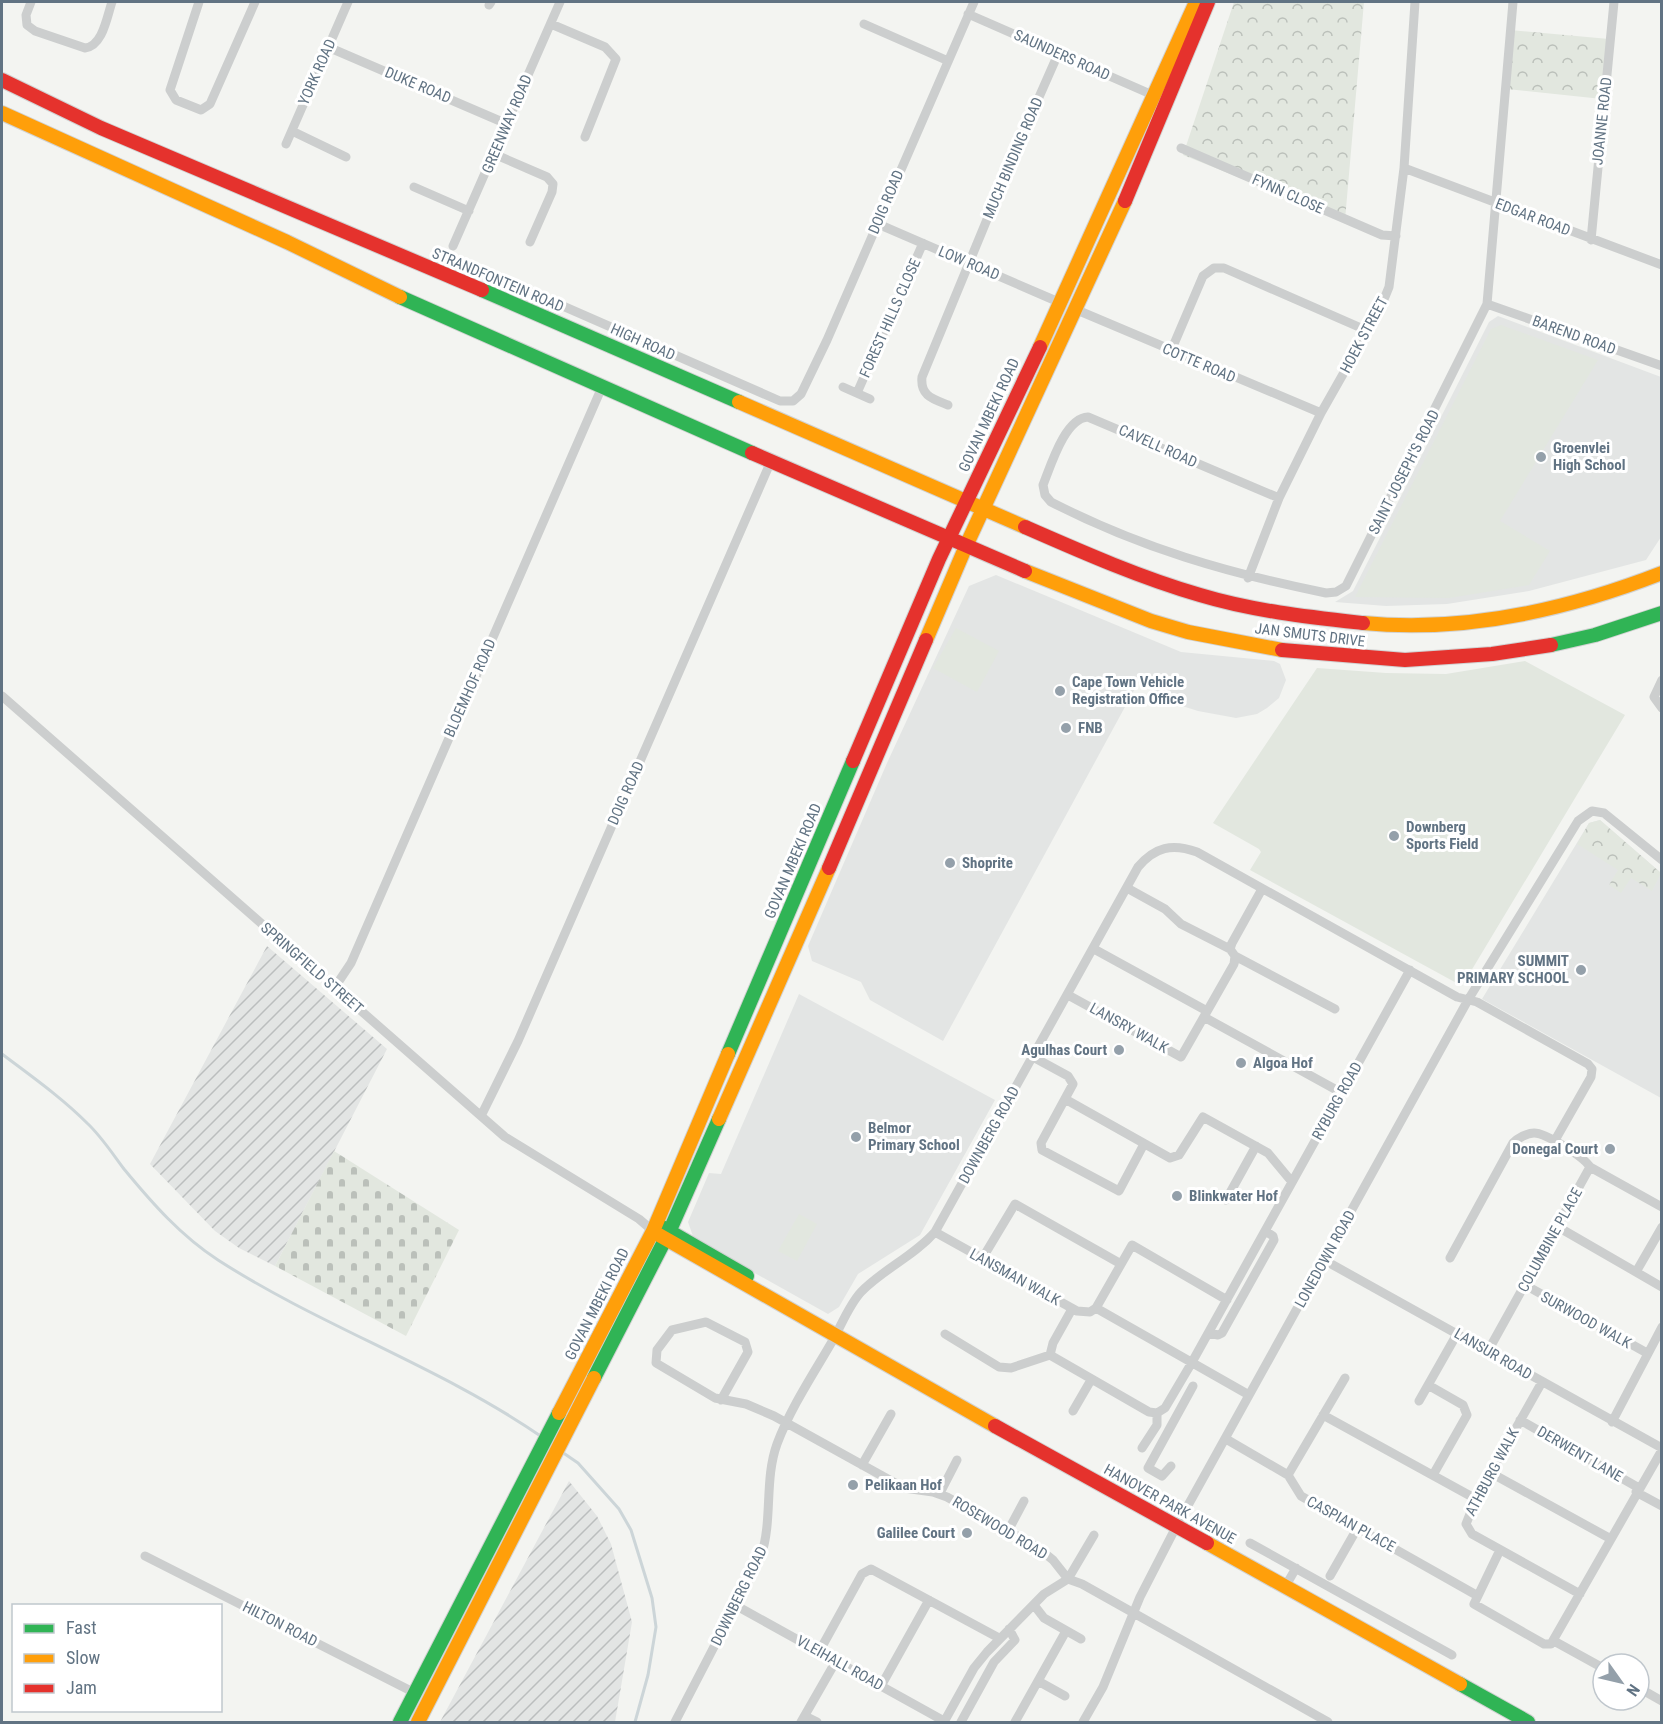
<svg xmlns="http://www.w3.org/2000/svg" width="1663" height="1724" viewBox="0 0 1663 1724" font-family="'Roboto Condensed',sans-serif">
	<style>
		.built { fill: #e3e5e4 }
		.industrial { fill: url(#industrial-furrows) }
		.grass { fill: #e2e7df }
		.forest { fill: url(#forest-crowns) }
		.cemetery { fill: url(#cemetery-stones) }
		.lines { fill: none; stroke-linecap: round; stroke-linejoin: round }
		.stream { stroke: #ccd5d8; stroke-width: 3 }
		.fast-casing { stroke: #d1d2d2; stroke-width: 16 }
		.slow-casing { stroke: #d1d2d2; stroke-width: 16 }
		.jam-casing { stroke: #d1d2d2; stroke-width: 16 }
		.street { stroke: #cccece; stroke-width: 9 }
		.fast { stroke: #30b455; stroke-width: 14 }
		.slow { stroke: #ff9f0a; stroke-width: 14 }
		.jam { stroke: #e5322d; stroke-width: 14 }
		.poi-dot { fill: #94a0aa; stroke: #fff; stroke-width: 2 }
		.labels { text-anchor: middle; dominant-baseline: central; stroke-width: 6; stroke-linejoin: round; paint-order: stroke }
		.street-label { font-size: 15px; fill: #617383; stroke: #fff }
		.poi-label { font-size: 15px; font-weight: bold; fill: #617383; stroke: #fff; text-anchor: start }
	</style>
	<defs>
		<pattern id="industrial-furrows" width="10" height="10" patternUnits="userSpaceOnUse" patternTransform="scale(1.5)"><rect width="10" height="10" fill="#e3e5e4"/><path d="M-1 1l2-2M0 10L10 0M9 11l2-2" fill="none" stroke="#bbbebe"/></pattern>
		<pattern id="forest-crowns" width="20" height="18" patternUnits="userSpaceOnUse" patternTransform="scale(1.5)"><rect width="20" height="18" fill="#e2e7df"/><path d="M2 6a3 3 0 1 1 6 0M12 15a3 3 0 1 1 6 0" fill="none" stroke="#bbc0ba"/></pattern>
		<pattern id="cemetery-stones" width="16" height="16" patternUnits="userSpaceOnUse" patternTransform="scale(1.5)"><rect width="16" height="16" fill="#e2e7df"/><path d="M2 7V4a2 2 0 0 1 4 0v3zM10 15v-3a2 2 0 0 1 4 0v3z" fill="#bbc0ba"/></pattern>
	</defs>
	<rect width="100%" height="100%" fill="#f3f4f1"/>
	<!-- built -->
	<path class="built" d="M1498,316L1661,377V537L1646,560L1529,591L1447,604L1386,606L1335,602L1353,591L1489,322Z
		M996,575L1181,652L1274,661L1280,664L1286,680L1279,698L1267,708L1257,714L1236,718L1198,711L1176,704L1138,683L943,1041L870,1000L861,982L812,961L808,946L887,763L969,586Z
		M1600,820L1661,873V1098L1482,999L1589,823Z
		M799,994L995,1100L920,1235L858,1274L839,1307L828,1314L694,1239L688,1222L709,1173L721,1174Z"/>
	<!-- industrial -->
	<path class="industrial" d="M267,946L387,1049L275,1266L239,1248L215,1231L150,1164Z
		M569,1481L597,1516L611,1544L632,1622L615,1722H440Z"/>
	<!-- grass -->
	<path class="grass" d="M1501,325L1598,360L1500,521L1550,551L1529,585L1449,598L1355,597L1491,329Z
		M956,628L999,651L977,692L933,668Z
		M1525,661L1625,715L1462,986L1250,870L1261,852L1259,849L1213,823L1317,668L1386,673L1446,674Z
		M799,1214L817,1224L797,1261L778,1251Z"/>
	<!-- forest -->
	<path class="forest" d="M1234,2H1364L1345,220L1183,155Z
		M1510,30L1609,39L1602,99L1507,89Z
		M1600,820L1661,873L1652,891L1631,878L1621,893L1609,885L1618,870L1577,844L1589,823Z"/>
	<!-- cemetery -->
	<path class="cemetery" d="M334,1151L459,1230L406,1336L275,1266Z"/>
	<g class="lines">
		<!-- stream -->
		<path class="stream" d="M2,1054C31,1076 61,1097 87,1123C101,1136 112,1153 124,1169C152,1203 181,1236 218,1260C322,1327 441,1367 542,1437
			M562,1452L578,1463L619,1509L631,1530L652,1598L656,1627L648,1675L635,1722"/>
		<defs>
			<path id="fast" d="M482,290L739,402
				M400,297L752,453
				M1551,645L1595,635L1662,613
				M728,1054L853,761
				M662,1227L747,1276
				M594,1378L670,1230L719,1119
				M1460,1684L1528,1722
				M400,1722L559,1413"/>
			<path id="slow" d="M2,113L287,242L400,297
				M1040,347L1196,2
				M739,402L1025,527
				M1025,571L1151,621L1188,632L1282,650
				M1363,623C1465,633 1567,610 1662,573
				M926,640L966,546L1125,201
				M719,1119L829,868
				M659,1235L995,1426
				M559,1413L653,1231L728,1054
				M1207,1543L1460,1684
				M418,1722L594,1378"/>
			<path id="jam" d="M2,80L101,128L482,290
				M1125,201L1208,2
				M752,453L1025,571
				M1025,527C1082,552 1141,578 1200,595C1253,611 1309,617 1363,623
				M1282,650L1405,660L1492,654L1551,645
				M853,761L939,559L1040,347
				M829,868L926,640
				M995,1426L1207,1543"/>
		</defs>
		<!-- fast casing -->
		<use href="#fast" class="fast-casing"/>
		<!-- slow casing -->
		<use href="#slow" class="slow-casing"/>
		<!-- jam casing -->
		<use href="#jam" class="jam-casing"/>
		<!-- street -->
		<path class="street" d="M31,2L26,15L27,25L35,31L85,48C103,46 107,16 112,2
			M199,2L170,90L176,100L201,110L210,104L255,2
			M489,5L491,2
			M968,14L1155,96
			M551,24L605,47L616,59L585,137
			M864,24L946,60
			M328,47L507,124
			M292,131L346,157
			M286,144L348,2
			M1181,148L1382,235L1396,236
			M494,154L547,177L553,184L552,192L530,242
			M1404,168L1662,265
			M414,187L469,211
			M878,224L1061,303
			M1591,240L1614,2
			M453,246L560,2
			M492,275L780,401H793L801,394L827,340L974,2
			M1487,304L1662,366
			M1077,310L1321,413
			M1171,351L1203,276L1214,268H1224L1368,331
			M843,387L870,399
			M857,393L923,243
			M948,405C933,399 920,396 922,377L1014,154L1058,54
			M1279,498L1088,417C1065,418 1051,465 1043,485L1045,495L1051,502C1141,548 1227,573 1326,593L1336,592L1346,586L1487,304L1513,2
			M1248,578L1279,498L1321,413L1380,309L1389,287L1404,168L1415,2
			M1662,680L1654,697L1662,708
			M2,696L505,1137L639,1219L653,1231
			M1127,888L1165,909L1181,924L1230,949
			M1094,949L1207,1011
			M1235,956L1335,1009
			M335,987L351,963L602,387
			M1068,995L1181,1057L1234,964L1235,956L1230,949L1232,943L1262,889
			M1204,1017L1342,1093
			M1033,1057L1068,1076L1073,1084L1041,1143L1042,1150L1119,1191L1144,1144
			M1065,1099L1170,1158L1179,1155L1203,1117L1268,1153L1292,1182
			M481,1116L518,1041L768,468
			M1226,1200L1256,1146
			M1558,1227L1662,1287
			M935,1232L1077,1311L1090,1312L1096,1308
			M1450,1258L1513,1143C1518,1138 1527,1133 1534,1133C1546,1133 1584,1157 1590,1167L1662,1207
			M982,1259L1015,1204L1121,1264
			M1324,1260L1662,1448
			M1636,1272L1662,1227
			M1525,1285L1647,1353
			M1096,1308L1132,1245L1227,1300
			M1096,1308L1249,1395
			M1209,1333L1218,1335L1222,1333L1274,1240L1273,1236L1265,1231
			M945,1334L999,1367L1011,1368L1050,1355
			M1488,1351L1590,1167
			M1050,1355L1149,1412L1157,1413
			M1050,1355L1053,1343L1072,1309
			M1542,1382L1476,1499L1466,1524L1472,1534L1580,1594
			M1428,1385L1463,1405L1467,1415L1433,1475
			M721,1400L748,1352L745,1342L706,1322L672,1330L657,1350L656,1363L715,1398L746,1404L774,1416L904,1488L933,1492L947,1497L1037,1547L1053,1560L1068,1579L1082,1584L1328,1722
			M1419,1401L1457,1334
			M1073,1411L1091,1380
			M1157,1413L1165,1408L1191,1364L1410,970
			M1323,1415L1476,1499
			M1520,1420L1639,1488
			M1612,1422L1662,1327
			M1226,1439L1288,1475
			M1142,1448L1157,1425V1413
			M862,1465L891,1414
			M1171,1466L1162,1476L1148,1468L1193,1386
			M1491,1473L1611,1539
			M1288,1475L1301,1496L1478,1596
			M1288,1475L1345,1378
			M1636,1492L1662,1506
			M940,1493L957,1460
			M1008,1531L1024,1501
			M1250,1543L1452,1655
			M1500,1550L1474,1604L1544,1644H1551L1662,1450
			M145,1556L415,1693
			M1330,1576L1358,1527
			M1285,1587L1296,1568
			M735,1605L944,1721
			M1034,1605L1044,1618L1081,1639
			M1554,1641L1603,1668
			M819,1652L862,1574L871,1569L999,1638
			M1038,1681L1065,1696
			M881,1686L929,1600
			M1639,1688L1662,1701
			M805,1716L817,1722
			M675,1722L761,1556C773,1520 764,1480 777,1444C791,1407 814,1373 833,1340C842,1324 849,1305 861,1292C883,1269 913,1257 935,1232L1138,867C1155,847 1172,843 1197,852L1457,997L1477,1002L1588,1064L1592,1069L1591,1077L1554,1142
			M801,1722L836,1661
			M944,1722L974,1668L987,1652L1044,1594L1068,1579L1094,1535
			M961,1722L994,1662L1015,1640L1009,1629
			M1015,1722L1066,1631
			M1083,1722L1103,1687L1140,1597L1176,1527L1468,1000L1578,821L1592,811L1604,813L1662,860"/>
		<!-- fast -->
		<use href="#fast" class="fast"/>
		<!-- slow -->
		<use href="#slow" class="slow"/>
		<!-- jam -->
		<use href="#jam" class="jam"/>
	</g>
	<!-- markers -->
	<g class="poi-dot">
		<circle cx="1541" cy="457" r="6"/>
		<circle cx="1060" cy="691" r="6"/>
		<circle cx="1066" cy="728" r="6"/>
		<circle cx="1394" cy="836" r="6"/>
		<circle cx="950" cy="863" r="6"/>
		<circle cx="1581" cy="970" r="6"/>
		<circle cx="1119" cy="1050" r="6"/>
		<circle cx="1241" cy="1063" r="6"/>
		<circle cx="856" cy="1137" r="6"/>
		<circle cx="1610" cy="1149" r="6"/>
		<circle cx="1177" cy="1196" r="6"/>
		<circle cx="853" cy="1485" r="6"/>
		<circle cx="967" cy="1533" r="6"/>
	</g>
	<g class="labels">
		<!-- street labels -->
		<g class="street-label">
			<text transform="translate(1062 55) rotate(24)">SAUNDERS ROAD</text>
			<text transform="translate(317 72) rotate(-66)">YORK ROAD</text>
			<text transform="translate(418 85) rotate(23)">DUKE ROAD</text>
			<text transform="translate(1602 121) rotate(-84)">JOANNE ROAD</text>
			<text transform="translate(507 124) rotate(-67)">GREENWAY ROAD</text>
			<text transform="translate(1013 158) rotate(-67)">MUCH BINDING ROAD</text>
			<text transform="translate(1288 194) rotate(24)">FYNN CLOSE</text>
			<text transform="translate(886 202) rotate(-67)">DOIG ROAD</text>
			<text transform="translate(1533 217) rotate(21)">EDGAR ROAD</text>
			<text transform="translate(969 263) rotate(23)">LOW ROAD</text>
			<text transform="translate(498 280) rotate(23)">STRANDFONTEIN ROAD</text>
			<text transform="translate(890 318) rotate(-66)">FOREST HILLS CLOSE</text>
			<text transform="translate(1364 335) rotate(-62)">HOEK STREET</text>
			<text transform="translate(1574 335) rotate(20)">BAREND ROAD</text>
			<text transform="translate(643 342) rotate(24)">HIGH ROAD</text>
			<text transform="translate(1199 363) rotate(23)">COTTE ROAD</text>
			<text transform="translate(989 415) rotate(-65)">GOVAN MBEKI ROAD</text>
			<text transform="translate(1158 446) rotate(24)">CAVELL ROAD</text>
			<text transform="translate(1404 472) rotate(-63)">SAINT JOSEPH'S ROAD</text>
			<text transform="translate(1310 635) rotate(7)">JAN SMUTS DRIVE</text>
			<text transform="translate(470 688) rotate(-66)">BLOEMHOF ROAD</text>
			<text transform="translate(626 793) rotate(-66)">DOIG ROAD</text>
			<text transform="translate(793 861) rotate(-67)">GOVAN MBEKI ROAD</text>
			<text transform="translate(312 968) rotate(41)">SPRINGFIELD STREET</text>
			<text transform="translate(1129 1028) rotate(29)">LANSRY WALK</text>
			<text transform="translate(1337 1101) rotate(-61)">RYBURG ROAD</text>
			<text transform="translate(989 1135) rotate(-61)">DOWNBERG ROAD</text>
			<text transform="translate(1550 1240) rotate(-61)">COLUMBINE PLACE</text>
			<text transform="translate(1325 1259) rotate(-61)">LONEDOWN ROAD</text>
			<text transform="translate(1015 1277) rotate(29)">LANSMAN WALK</text>
			<text transform="translate(597 1304) rotate(-63)">GOVAN MBEKI ROAD</text>
			<text transform="translate(1586 1320) rotate(29)">SURWOOD WALK</text>
			<text transform="translate(1493 1354) rotate(30)">LANSUR ROAD</text>
			<text transform="translate(1580 1454) rotate(30)">DERWENT LANE</text>
			<text transform="translate(1492 1472) rotate(-62)">ATHBURG WALK</text>
			<text transform="translate(1170 1504) rotate(29)">HANOVER PARK AVENUE</text>
			<text transform="translate(1351 1524) rotate(29)">CASPIAN PLACE</text>
			<text transform="translate(1000 1528) rotate(31)">ROSEWOOD ROAD</text>
			<text transform="translate(739 1596) rotate(-64)">DOWNBERG ROAD</text>
			<text transform="translate(280 1624) rotate(27)">HILTON ROAD</text>
			<text transform="translate(840 1663) rotate(29)">VLEIHALL ROAD</text>
		</g>
		<!-- poi labels -->
		<g class="poi-label">
			<text x="1553" y="448">Groenvlei<tspan x="1553" dy="17">High School</tspan></text>
			<text x="1072" y="682">Cape Town Vehicle<tspan x="1072" dy="17">Registration Office</tspan></text>
			<text x="1078" y="728">FNB</text>
			<text x="1406" y="827">Downberg<tspan x="1406" dy="17">Sports Field</tspan></text>
			<text x="962" y="863">Shoprite</text>
			<text x="1569" y="961" text-anchor="end">SUMMIT<tspan x="1569" dy="17">PRIMARY SCHOOL</tspan></text>
			<text x="1107" y="1050" text-anchor="end">Agulhas Court</text>
			<text x="1253" y="1063">Algoa Hof</text>
			<text x="868" y="1128">Belmor<tspan x="868" dy="17">Primary School</tspan></text>
			<text x="1598" y="1149" text-anchor="end">Donegal Court</text>
			<text x="1189" y="1196">Blinkwater Hof</text>
			<text x="865" y="1485">Pelikaan Hof</text>
			<text x="955" y="1533" text-anchor="end">Galilee Court</text>
		</g>
	</g>
	<!-- border -->
	<rect width="1663" height="1724" fill="none" stroke="#617383" stroke-width="6"/>
	<!-- legend -->
	<rect x="12" y="1604" width="210" height="108" fill="#ffffff" stroke="#c0c7cd" stroke-width="1.5"/>
	<rect x="24" y="1624" width="30" height="9" fill="#30b455" stroke="#c0c7cd" stroke-width="1.5"/>
	<text x="66" y="1634" font-size="18" fill="#617383">Fast</text>
	<rect x="24" y="1654" width="30" height="9" fill="#ff9f0a" stroke="#c0c7cd" stroke-width="1.5"/>
	<text x="66" y="1664" font-size="18" fill="#617383">Slow</text>
	<rect x="24" y="1684" width="30" height="9" fill="#e5322d" stroke="#c0c7cd" stroke-width="1.5"/>
	<text x="66" y="1694" font-size="18" fill="#617383">Jam</text>
	<!-- north arrow -->
	<g transform="translate(1621 1682) rotate(124)"><circle r="28" fill="#ffffff" stroke="#c0c7cd" stroke-width="1.5"/>
	<path d="M0-4.5L10 22L0 15L-10 22Z" fill="#94a0aa"/>
	<text y="-9" font-size="16" font-weight="bold" text-anchor="middle" fill="#617383">N</text>
	</g>
</svg>
